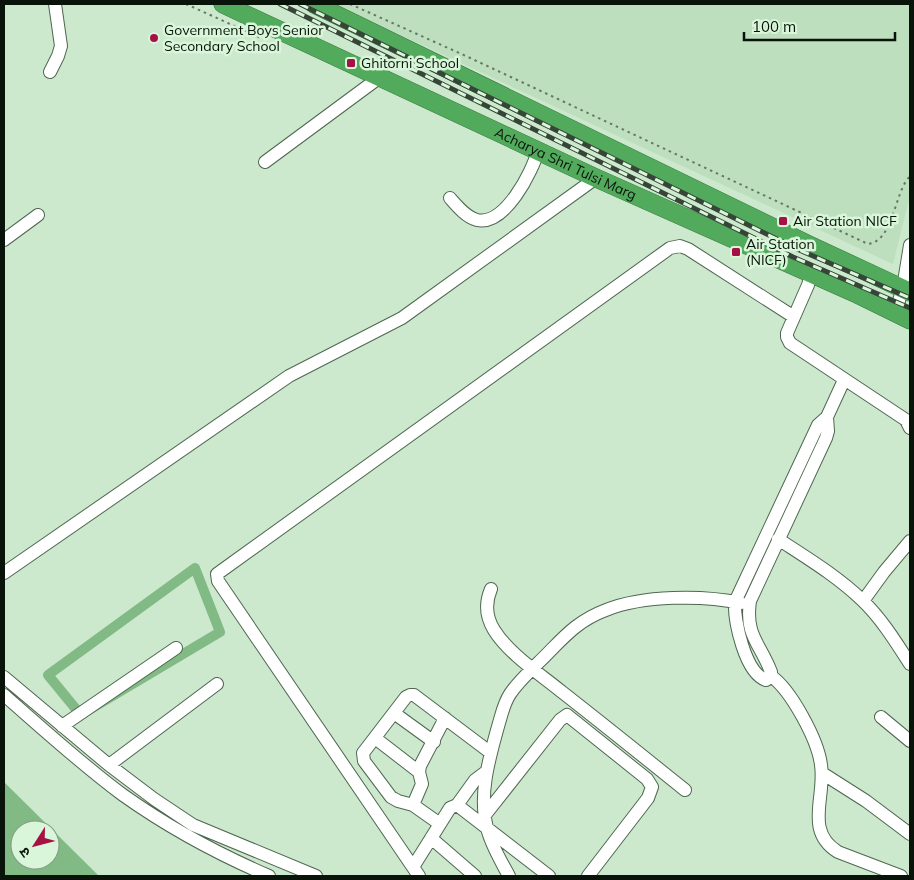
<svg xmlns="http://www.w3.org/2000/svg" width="914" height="880" viewBox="0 0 914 880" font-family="Mulish,'Noto Sans Devanagari',sans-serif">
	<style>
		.built { fill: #bddfbe }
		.water { fill: #82ba85; fill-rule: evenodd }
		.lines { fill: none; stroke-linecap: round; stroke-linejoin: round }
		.canal { stroke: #82ba85; stroke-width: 10 }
		.minor-casing { stroke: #4f6750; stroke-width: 14 }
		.highway-casing { stroke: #38763f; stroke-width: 19 }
		.path { stroke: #657866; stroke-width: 2; stroke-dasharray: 2.5 4; stroke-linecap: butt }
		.minor { stroke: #fff; stroke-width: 12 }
		.highway { stroke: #52ab5c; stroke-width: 18 }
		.rail-casing { stroke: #364537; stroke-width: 5 }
		.rail { stroke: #d9f6da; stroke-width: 3; stroke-dasharray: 9; stroke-linecap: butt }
		.poi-dot { fill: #a61045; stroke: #d9f6da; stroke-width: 2 }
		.labels { text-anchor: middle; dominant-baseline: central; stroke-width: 5; stroke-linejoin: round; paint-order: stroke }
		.poi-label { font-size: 14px; fill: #091309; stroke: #d9f6da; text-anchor: start }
		.street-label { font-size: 14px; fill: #091309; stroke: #d9f6da }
	</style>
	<rect width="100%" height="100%" fill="#cce8cd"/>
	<!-- built -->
	<path class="built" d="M334,4H910V196L893,264Z"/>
	<!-- water -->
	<path class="water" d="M4,782L99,876H4ZM20,830H50V860H20Z"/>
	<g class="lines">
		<!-- canal -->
		<path class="canal" d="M195,568L220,632L62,726L80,714L48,675Z"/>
		<defs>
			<path id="minor" d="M50,72L58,56L61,46L55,4
				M265,162L380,77
				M450,198C457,206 466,217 477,220C505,226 532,172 538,151
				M4,240L38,215
				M811,274L808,285L787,333V337L790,343L906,420L910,428
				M895,313L903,288L910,245
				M827,417L828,431L826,438L750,601C745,636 760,643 771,672V676L766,680C745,673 734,621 735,602L818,425L827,417L844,380
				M778,539C807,558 837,576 862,600C881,618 896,642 910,664
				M4,573L289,376L402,318L596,178
				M491,589C485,603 486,617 494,630C509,654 540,674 562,692C603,724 644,757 685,790
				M863,601L884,572L910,541
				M771,676C791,690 818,740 821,765C826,797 804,831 838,852L901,876
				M4,677L109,765L154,799L193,825L316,876
				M4,695C43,729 81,764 123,795C168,827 218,854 269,876
				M394,713L434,742
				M881,717L910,741
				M62,726L176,648
				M375,738L419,772
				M109,765L217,684
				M822,773L866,801L910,834
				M413,805L422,784L419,772L420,766L445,718
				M457,805L475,780L487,771
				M485,815L560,720L567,715L647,779L652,787L648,798L588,876
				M440,824L413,805L398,801L391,797L364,761L363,753L406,697L410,695H414L491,753
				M431,838L475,876
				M413,867L450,808L457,805L549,876
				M419,876L218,581L217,574L670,248L680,246L688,249L794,317
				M509,876C501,861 491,845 487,828C478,793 490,756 499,723C502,713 504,703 510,694C518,682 528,673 538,663C561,641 574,622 606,610C643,595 703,595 741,603"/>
			<g id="highway">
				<path id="s1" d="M223,4L596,178L855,293L910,320"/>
				<path d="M314,4L809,245L910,292"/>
			</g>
		</defs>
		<!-- minor casing -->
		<use href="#minor" class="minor-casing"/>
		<!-- highway casing -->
		<use href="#highway" class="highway-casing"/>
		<!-- path -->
		<path class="path" d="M186,4L261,38
			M350,4L466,56L868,244C894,241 894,192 910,176"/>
		<!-- minor -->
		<use href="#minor" class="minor"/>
		<!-- highway -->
		<use href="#highway" class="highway"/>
		<defs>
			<path id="rail" d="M280,4L793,257L910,308
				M300,4L797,249L910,298"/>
		</defs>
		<!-- rail casing -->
		<use href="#rail" class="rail-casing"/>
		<!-- rail -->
		<use href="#rail" class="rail"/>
	</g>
	<!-- markers -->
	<g class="poi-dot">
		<circle cx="154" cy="38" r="5"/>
		<rect x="346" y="58" width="10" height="10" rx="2.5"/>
		<rect x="778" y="216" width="10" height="10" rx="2.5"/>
		<rect x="731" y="247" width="10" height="10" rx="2.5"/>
	</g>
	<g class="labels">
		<!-- poi labels -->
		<g class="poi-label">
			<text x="164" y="30">Government Boys Senior<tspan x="164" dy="16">Secondary School</tspan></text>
			<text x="361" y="63">Ghitorni School</text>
			<text x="793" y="221">Air Station NICF</text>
			<text x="746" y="244">Air Station<tspan x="746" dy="16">(NICF)</tspan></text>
		</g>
		<!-- street labels -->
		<g class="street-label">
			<text stroke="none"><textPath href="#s1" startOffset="378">Acharya Shri Tulsi Marg</textPath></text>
		</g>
	</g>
	<!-- border -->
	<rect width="914" height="880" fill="none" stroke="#091309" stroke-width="10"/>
	<!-- north arrow -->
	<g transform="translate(35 845) rotate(234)"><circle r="24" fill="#d9f6da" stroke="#869b86"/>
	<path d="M0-4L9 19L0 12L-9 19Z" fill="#a61045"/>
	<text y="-8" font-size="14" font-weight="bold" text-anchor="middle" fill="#091309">उ</text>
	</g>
	<!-- scale -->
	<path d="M744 32v8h151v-8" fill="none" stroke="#091309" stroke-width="2.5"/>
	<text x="752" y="32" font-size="15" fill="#091309" stroke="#d9f6da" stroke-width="4" paint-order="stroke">100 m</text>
</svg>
